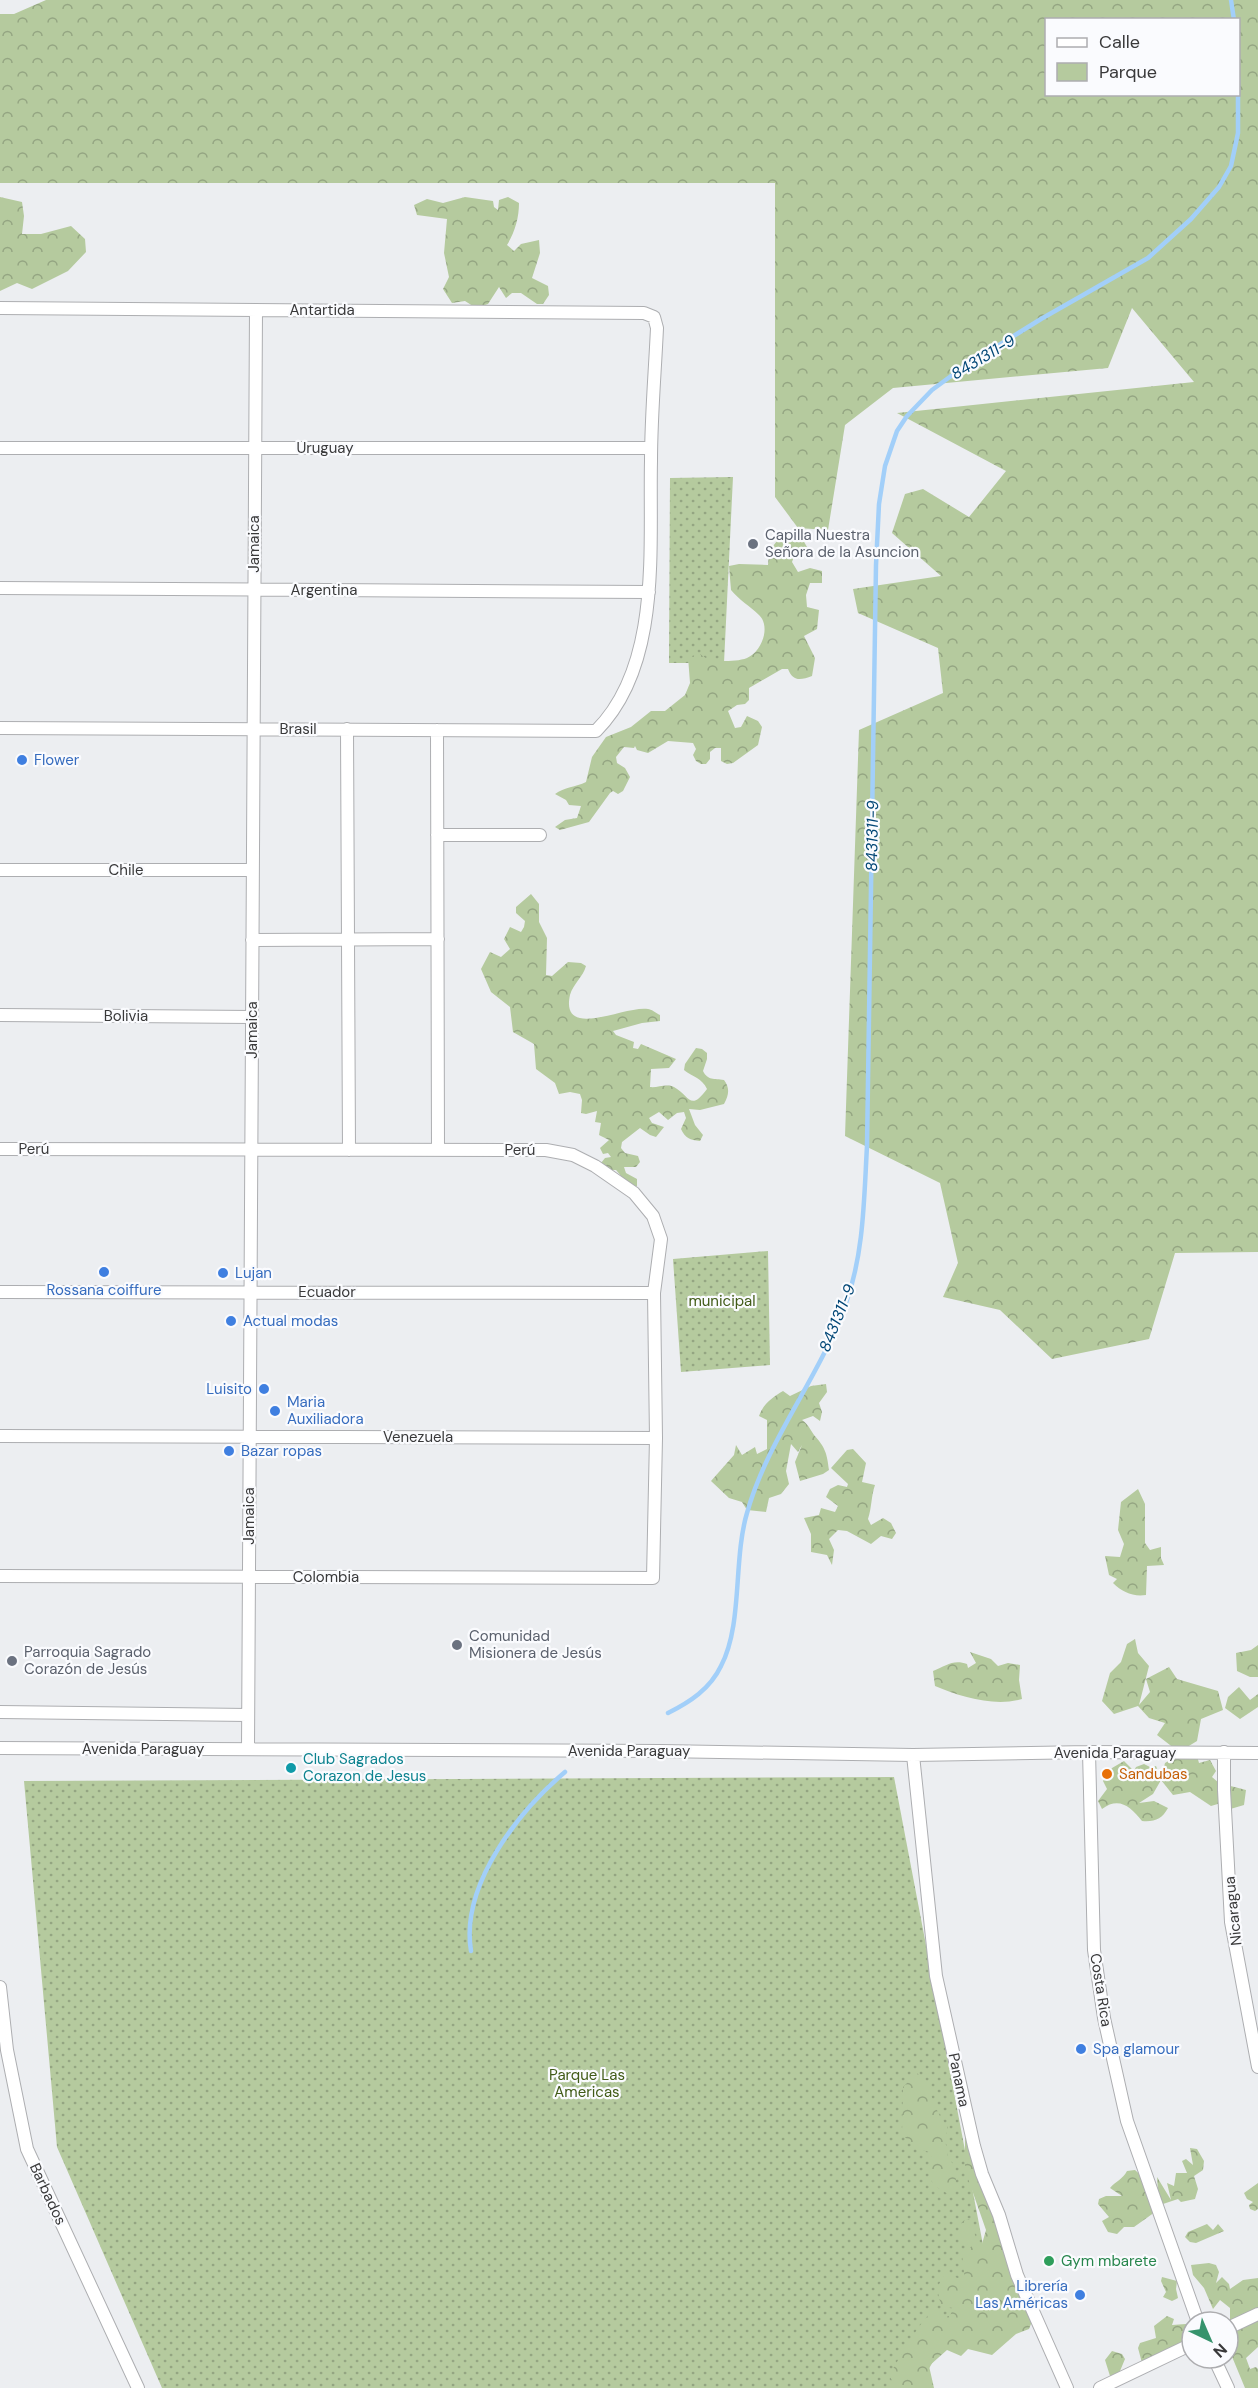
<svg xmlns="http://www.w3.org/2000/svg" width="1258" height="2388" viewBox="0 0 1258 2388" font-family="'DM Sans',sans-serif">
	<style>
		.green { fill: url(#green-dots) }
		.forest { fill: url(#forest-crowns); fill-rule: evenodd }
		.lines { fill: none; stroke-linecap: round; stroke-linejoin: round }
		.stream { stroke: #a2cff9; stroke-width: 4.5 }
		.street-casing { stroke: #adaeb1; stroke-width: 14 }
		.street { stroke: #fff; stroke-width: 12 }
		.worship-dot { fill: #6b7280; stroke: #fafbfe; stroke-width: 2 }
		.shop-dot { fill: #3f7fe0; stroke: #fafbfe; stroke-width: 2 }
		.culture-dot { fill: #0f9aa8; stroke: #fafbfe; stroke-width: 2 }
		.food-dot { fill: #e8710a; stroke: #fafbfe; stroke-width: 2 }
		.leisure-dot { fill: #2e9e5b; stroke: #fafbfe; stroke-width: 2 }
		.labels { text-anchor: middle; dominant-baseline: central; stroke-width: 4.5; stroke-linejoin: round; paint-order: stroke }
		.street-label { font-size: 15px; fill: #39393a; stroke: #fafbfe }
		.worship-label { font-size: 15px; fill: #5b616d; stroke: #fafbfe; text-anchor: start }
		.shop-label { font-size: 15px; fill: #366cbe; stroke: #fafbfe; text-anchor: start }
		.park-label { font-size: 15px; fill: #415b17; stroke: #fafbfe }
		.culture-label { font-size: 15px; fill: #0d838f; stroke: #fafbfe; text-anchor: start }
		.food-label { font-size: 15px; fill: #c56008; stroke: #fafbfe; text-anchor: start }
		.leisure-label { font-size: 15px; fill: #27864d; stroke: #fafbfe; text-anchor: start }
		.water-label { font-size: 16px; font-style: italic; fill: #024776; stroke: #fafbfe }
	</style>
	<defs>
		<pattern id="green-dots" width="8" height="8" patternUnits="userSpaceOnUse" patternTransform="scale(1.5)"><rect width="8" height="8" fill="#b5ca9e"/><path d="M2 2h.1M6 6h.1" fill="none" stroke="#94a582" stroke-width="1.8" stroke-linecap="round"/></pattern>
		<pattern id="forest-crowns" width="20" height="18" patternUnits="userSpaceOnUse" patternTransform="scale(1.5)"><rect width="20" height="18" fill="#b5ca9e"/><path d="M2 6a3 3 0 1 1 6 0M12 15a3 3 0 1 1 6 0" fill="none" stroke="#94a582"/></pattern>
	</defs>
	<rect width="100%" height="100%" fill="#eceef1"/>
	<!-- green -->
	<path class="green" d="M733,477L724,663H669L670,478Z
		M768,1251L770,1365L681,1372L673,1259Z
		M894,1777L987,2266L918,2388H162L57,2147L24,1781Z"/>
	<!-- forest -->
	<path class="forest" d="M46,0H1258V1252L1175,1253L1149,1339L1052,1359L1000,1310L943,1297L958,1263L940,1183L845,1136L859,730L943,693L938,648L858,613L853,589L941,576L892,533L905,494L923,489L969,517L1006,471L897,413L1194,382L1132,308L1108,368L893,388L845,425L828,530L798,528L775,497V183H0V14H14ZM1046,20H1238V94H1046Z
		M0,197L22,202L24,216L22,234H41L71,226L85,239L86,252L68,271L32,289L17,283L0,291Z
		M465,197L493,201L494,207L498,210L499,200L508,197L519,203C519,218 515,232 507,245L514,251L521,244L539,240L540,253L532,278L548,286L549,295L543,304H537L521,293H512L506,298L499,287L488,304L476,308L465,301L452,303L443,289L449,277L444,253L447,219L417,215L414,205L427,199L443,203Z
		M783,535L803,540L807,547L796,551L792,562L798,572L810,568L822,571V583H810L806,595L807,607L819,610L817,629L804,636L815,658L812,676C801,680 793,682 788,669H782L749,688V700L745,704L737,705L728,711L735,728L741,727L747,716L758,721L762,727L758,745L733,763L727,764L721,761V748H715L710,752V759L706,764H701L696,761L693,755L696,749L693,743L668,741L648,753L637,750L635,746L634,748L624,747L616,757L617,763L625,768L630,777L623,791L618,794L613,791L610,793L589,822L560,830L555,827L565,820L577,818L581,806L569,805L566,800L555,794C564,787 576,787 586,782L592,757L606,737L631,727L651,711H665L685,695L690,683L688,657L700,654L710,661C720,661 737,662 747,658C762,652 771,626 759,615C750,606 739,600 731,590L729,566L739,564L768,565C769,551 772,545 783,535Z
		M531,894L539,904V922L547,938L546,975L552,976L568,962L581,963L586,966C583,977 573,984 570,995C560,1041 625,1005 648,1009C651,1009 656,1013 660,1015V1021L642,1023L613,1031L616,1035L634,1042L633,1048L638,1049L641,1044L676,1059L669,1068L651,1069L650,1087C658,1088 666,1083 674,1087C690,1096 690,1112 707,1089C702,1078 693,1077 684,1070L685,1064L696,1048L702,1049L707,1053V1059L703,1071C708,1081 714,1078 724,1080C730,1088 729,1095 724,1104L700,1110L689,1109L695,1125L703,1135L700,1141C690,1140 685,1138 681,1129L686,1118L684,1112L677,1113L668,1120L659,1112L649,1118L652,1123L664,1127L656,1137L650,1135L640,1128L622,1142L621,1148L625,1153L638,1156L640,1162L636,1167H624L626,1173L637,1179V1186L631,1188L616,1170H610L601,1163L605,1158L611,1157L608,1153L603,1154L600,1148L609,1140L599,1135L601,1123L595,1122L597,1111L586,1114L581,1113L582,1100L580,1094L570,1092L559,1094L555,1083L536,1069L534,1044L513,1032L510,1007L491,992L481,969L490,952L501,957L510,949L504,939L510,927L521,932L524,927L525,921L516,913V907Z
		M826,1384L827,1392L819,1403L822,1412L820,1421L813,1416L802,1420C808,1424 810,1429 814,1435C825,1447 827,1453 829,1470L823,1474L800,1481L795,1462L802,1445L798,1452L791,1444L786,1471L789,1484L781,1494L769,1498L766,1512L747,1510L742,1502L729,1498L711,1481L734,1455L736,1445L742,1455L755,1447L757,1454L767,1449V1420L759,1416C763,1404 773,1397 783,1391L790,1396L811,1386Z
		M853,1449L866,1463L862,1482L875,1485C871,1496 872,1507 868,1519L871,1525L883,1518L891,1523L896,1533L892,1539L881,1536L871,1544L847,1531L838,1530L829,1539L834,1550L832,1565L827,1555L811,1552V1534L804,1518L819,1515L821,1508L835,1512L838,1506L826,1497L830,1489L838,1485L847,1487L848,1484L831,1468L847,1450Z
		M1138,1489L1145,1504V1543L1150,1550L1161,1547V1558L1164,1565L1147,1566L1146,1595C1133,1597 1122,1592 1113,1583L1117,1579L1109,1575L1105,1556L1120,1557L1124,1544L1118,1530L1121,1502Z
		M1135,1639L1138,1653L1149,1666L1139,1705L1150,1692L1146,1679L1169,1667L1177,1679L1218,1691L1223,1710L1201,1719L1197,1741L1179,1752L1157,1735L1165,1723L1149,1718L1138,1706L1114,1714L1102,1701L1110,1673L1121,1662L1127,1644Z
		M1258,1645V1677H1250L1237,1671L1236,1653L1251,1650Z
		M970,1652L991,1659L998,1666L1008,1663L1020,1665L1019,1680L1022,1699C995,1707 961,1697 935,1686L933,1671C946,1666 953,1659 967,1664L968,1668L976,1663Z
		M1239,1687L1250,1700L1258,1694V1707L1240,1719L1225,1708L1228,1697Z
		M1197,1756L1199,1763L1210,1760L1216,1771L1212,1777L1219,1783L1246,1790L1244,1805L1227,1810L1221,1803L1211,1806L1190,1792L1173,1795L1161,1780L1153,1794L1139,1803L1154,1801L1168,1808C1162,1819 1155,1822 1142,1821C1131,1807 1119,1796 1102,1809L1098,1801L1107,1789L1103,1781L1112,1768L1124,1761L1134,1771L1136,1767L1144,1764L1150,1767L1156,1766L1161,1778L1165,1763L1175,1757Z
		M917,2073C933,2087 932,2110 948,2127L945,2139L948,2158L954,2165L956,2180L953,2196C929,2185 926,2179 932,2153L920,2149L902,2135L903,2087Z
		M965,2124L1004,2235L1024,2274L1025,2290L1033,2319L1029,2329L1016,2334L992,2355L968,2349L961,2356L947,2350L929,2366L934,2388H896L889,2375C903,2353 915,2328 933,2310L942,2316H950L953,2308L941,2306L937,2288L945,2273L965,2281L962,2254L973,2245L961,2243L958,2232L963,2221L969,2219L977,2240L982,2244L986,2230L965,2170Z
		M1190,2148L1197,2149L1204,2161L1203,2170L1194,2176L1198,2189L1195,2199L1181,2202L1178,2199L1163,2204L1158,2203L1155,2212L1134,2227H1124L1117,2234L1108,2232L1102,2221L1109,2217L1098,2204L1099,2199L1106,2196H1122L1110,2188C1116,2181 1123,2179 1127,2171L1135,2170L1158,2191L1157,2177L1171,2200L1167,2183L1174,2186L1176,2173H1187L1182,2161L1186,2159L1193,2165Z
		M1258,2183V2209L1255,2211L1250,2209L1249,2205L1253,2202L1247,2199L1244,2193Z
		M1207,2224L1213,2230L1218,2224L1224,2231L1196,2243L1190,2242L1185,2237L1188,2232Z
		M1209,2263L1216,2265L1219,2272L1216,2283L1222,2277L1229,2284L1230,2289L1243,2280L1258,2278V2312L1230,2321V2308L1220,2300L1213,2309L1204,2288L1193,2275L1191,2265Z
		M1162,2277L1177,2281L1176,2289L1178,2298L1172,2301L1163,2297L1166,2292L1161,2281Z
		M1167,2316L1174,2319L1172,2325L1186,2324V2332L1191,2339L1142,2363L1138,2348L1140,2343L1156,2338L1154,2326Z
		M1258,2321V2347L1246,2358L1250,2369L1256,2367L1258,2369V2388H1245L1228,2347V2333Z
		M1112,2351L1122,2354L1125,2359L1120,2371L1118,2384L1110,2376L1105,2360Z"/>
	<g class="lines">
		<!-- stream -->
		<path class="stream" d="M1231,0L1234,20
			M668,1713C690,1702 710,1689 721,1666C743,1624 733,1560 747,1513C768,1438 820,1377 846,1303C864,1253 864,1198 867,1146L876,565L879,504L885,466L897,431L907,416L932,390L962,368L1041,319L1148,258L1191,219L1219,187L1231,166L1238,133V77
			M471,1951C460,1885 519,1811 565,1772"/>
		<defs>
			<path id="street" d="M0,308L644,313L654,317L657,328C655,372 651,417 651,461C649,547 662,665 596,731L0,728
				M0,448H651
				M0,588L649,592
				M347,729L349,1150
				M437,730L438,1150
				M437,835H540
				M0,870H252
				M252,940L438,939
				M0,1015L252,1017
				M0,1149L546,1150L573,1155L595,1166L634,1193L653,1216L661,1239L654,1293L656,1438L653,1578L0,1576
				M0,1292L654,1293
				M0,1436L656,1438
				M0,1712L248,1715
				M0,1748L660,1751L913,1755L1089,1752L1258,1753
				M248,1749L256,310
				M1089,1752L1094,1950L1104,2018L1127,2121L1198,2322
				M1224,1752V1790L1231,1922L1258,2067
				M913,1755L936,1976L974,2146L982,2174L999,2215L1017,2275L1067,2388
				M0,1987L7,2050L27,2149L138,2388
				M1228,2328L1258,2314
				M1214,2358L1228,2388
				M1100,2388L1192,2344"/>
		</defs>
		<!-- street casing -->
		<use href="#street" class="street-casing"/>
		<!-- street -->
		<use href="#street" class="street"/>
	</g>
	<!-- markers -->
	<g class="worship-dot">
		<circle cx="753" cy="544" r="6"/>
		<circle cx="457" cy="1645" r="6"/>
		<circle cx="12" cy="1661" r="6"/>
	</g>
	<g class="shop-dot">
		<circle cx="22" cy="760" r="6"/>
		<circle cx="104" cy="1272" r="6"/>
		<circle cx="223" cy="1273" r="6"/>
		<circle cx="231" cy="1321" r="6"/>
		<circle cx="264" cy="1389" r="6"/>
		<circle cx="275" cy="1411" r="6"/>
		<circle cx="229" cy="1451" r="6"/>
		<circle cx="1081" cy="2049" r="6"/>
		<circle cx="1080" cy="2295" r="6"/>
	</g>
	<circle class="culture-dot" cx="291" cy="1768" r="6"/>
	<circle class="food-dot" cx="1107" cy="1774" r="6"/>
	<circle class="leisure-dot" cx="1049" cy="2261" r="6"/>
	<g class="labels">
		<!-- street labels -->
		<g class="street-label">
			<text x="322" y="310">Antartida</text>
			<text x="325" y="448">Uruguay</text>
			<text transform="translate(254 544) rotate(-90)">Jamaica</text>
			<text x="324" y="590">Argentina</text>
			<text x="298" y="729">Brasil</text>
			<text x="126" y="870">Chile</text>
			<text x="126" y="1016">Bolivia</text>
			<text transform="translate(252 1030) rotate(-90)">Jamaica</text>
			<text x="34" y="1149">Perú</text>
			<text x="520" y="1150">Perú</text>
			<text x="327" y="1292">Ecuador</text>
			<text x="418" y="1437">Venezuela</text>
			<text transform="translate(249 1516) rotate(-90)">Jamaica</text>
			<text x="326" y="1577">Colombia</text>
			<text x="143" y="1749">Avenida Paraguay</text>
			<text x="629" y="1751">Avenida Paraguay</text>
			<text x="1115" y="1753">Avenida Paraguay</text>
			<text transform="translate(1233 1911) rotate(-96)">Nicaragua</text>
			<text transform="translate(1101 1990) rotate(81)">Costa Rica</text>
			<text transform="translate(959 2080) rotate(78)">Panama</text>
			<text transform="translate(48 2194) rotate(65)">Barbados</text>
		</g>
		<!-- worship labels -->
		<g class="worship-label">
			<text x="765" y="535">Capilla Nuestra<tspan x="765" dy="17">Señora de la Asuncion</tspan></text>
			<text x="469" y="1636">Comunidad<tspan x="469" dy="17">Misionera de Jesús</tspan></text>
			<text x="24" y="1652">Parroquia Sagrado<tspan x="24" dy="17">Corazón de Jesús</tspan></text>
		</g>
		<!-- shop labels -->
		<g class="shop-label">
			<text x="34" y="760">Flower</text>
			<text x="235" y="1273">Lujan</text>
			<text x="104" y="1290" text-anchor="middle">Rossana coiffure</text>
			<text x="243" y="1321">Actual modas</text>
			<text x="252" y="1389" text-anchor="end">Luisito</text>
			<text x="287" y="1402">Maria<tspan x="287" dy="17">Auxiliadora</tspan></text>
			<text x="241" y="1451">Bazar ropas</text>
			<text x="1093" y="2049">Spa glamour</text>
			<text x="1068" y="2286" text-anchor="end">Librería<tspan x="1068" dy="17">Las Américas</tspan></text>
		</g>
		<!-- park labels -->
		<g class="park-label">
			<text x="722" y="1301">municipal</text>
			<text x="587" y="2075">Parque Las<tspan x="587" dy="17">Americas</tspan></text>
		</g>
		<!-- culture labels -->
		<g class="culture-label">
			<text x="303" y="1759">Club Sagrados<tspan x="303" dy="17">Corazon de Jesus</tspan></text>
		</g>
		<!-- food labels -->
		<g class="food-label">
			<text x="1119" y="1774">Sandubas</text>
		</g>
		<!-- leisure labels -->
		<g class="leisure-label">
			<text x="1061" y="2261">Gym mbarete</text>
		</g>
		<!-- water labels -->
		<g class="water-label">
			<text transform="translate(983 357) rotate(-31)">8431311-9</text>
			<text transform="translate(872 836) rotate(-89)">8431311-9</text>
			<text transform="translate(837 1318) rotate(-68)">8431311-9</text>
		</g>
	</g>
	<!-- legend -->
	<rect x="1045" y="18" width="195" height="78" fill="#fafbfe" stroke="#adadb0" stroke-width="1.5"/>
	<rect x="1057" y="38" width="30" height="9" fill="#ffffff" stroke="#adadb0" stroke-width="1.5"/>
	<text x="1099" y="48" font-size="18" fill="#39393a">Calle</text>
	<rect x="1057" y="63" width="30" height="18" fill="#b5ca9e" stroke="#adadb0" stroke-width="1.5"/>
	<text x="1099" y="78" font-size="18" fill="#39393a">Parque</text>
	<!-- north arrow -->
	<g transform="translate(1210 2340) rotate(136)"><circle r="28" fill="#fafbfe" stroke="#adadb0" stroke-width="1.5"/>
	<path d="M0-4.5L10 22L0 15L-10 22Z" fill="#36936c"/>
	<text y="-9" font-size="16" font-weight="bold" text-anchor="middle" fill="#39393a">N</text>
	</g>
</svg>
